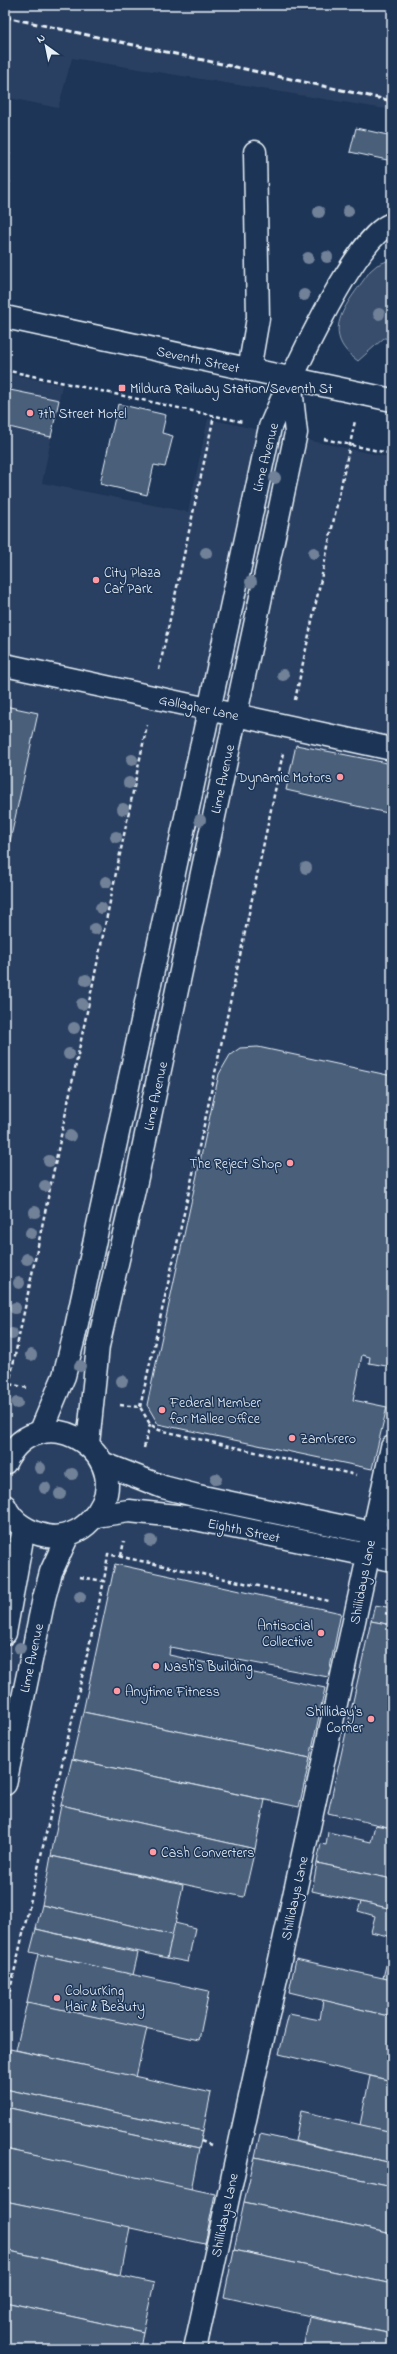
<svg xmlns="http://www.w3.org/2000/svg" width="397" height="2354" viewBox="0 0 397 2354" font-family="'Indie Flower',sans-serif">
<rect width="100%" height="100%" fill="#1d3557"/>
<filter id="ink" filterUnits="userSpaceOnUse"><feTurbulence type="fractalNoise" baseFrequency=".025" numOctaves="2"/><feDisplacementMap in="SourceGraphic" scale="8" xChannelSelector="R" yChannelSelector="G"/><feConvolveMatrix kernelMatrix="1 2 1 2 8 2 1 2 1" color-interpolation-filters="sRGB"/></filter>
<g filter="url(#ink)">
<!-- built -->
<g fill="#2a4162">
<polygon points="5,5 392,5 392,110 72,58 58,108 5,97"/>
<polygon points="5,373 62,385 42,483 188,512 208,419 392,458 392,2349 5,2349"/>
</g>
<!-- green -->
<path fill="#374d6c" stroke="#909fb2" d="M392 259V339L384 338 358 361C317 332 349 302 370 271L377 265Z"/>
<!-- building -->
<g fill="#495e7a" stroke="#e8f1f8">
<polygon points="356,128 392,136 392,161 350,152"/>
<polygon points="5,152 10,153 5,179"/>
<polygon points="5,180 10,181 5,206"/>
<polygon points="5,389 59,400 51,437 5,426"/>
<polygon points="118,404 166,415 162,433 173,436 165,467 154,465 147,495 100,484"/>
<polygon points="5,706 38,713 5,864"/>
<polygon points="296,745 392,764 392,814 286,790"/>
<polygon points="258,1047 392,1076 392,1367 369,1363 370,1357 362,1355 353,1400 387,1407 372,1469 158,1424 147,1405 219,1074 230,1055 240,1048"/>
<polygon points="115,1564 341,1613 328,1677 170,1647 169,1655 325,1688 310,1758 83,1712"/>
<polygon points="375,1605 392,1608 392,1625 371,1621"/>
<polygon points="371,1621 392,1625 392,1828 328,1813"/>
<polygon points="83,1712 310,1758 299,1807 72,1759"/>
<polygon points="72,1759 265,1800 255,1849 61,1805"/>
<polygon points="61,1805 255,1849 244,1897 51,1856"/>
<polygon points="375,1825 392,1828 392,1879 317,1863 321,1844 326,1845 328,1832 371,1842"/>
<polygon points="51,1856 183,1885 173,1935 42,1905"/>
<polygon points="317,1863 392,1879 392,1909 312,1891"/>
<polygon points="361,1902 392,1909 392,1937 371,1932 375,1916 358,1911"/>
<polygon points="42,1905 173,1935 167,1958 36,1929"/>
<polygon points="175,1923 195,1928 188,1962 167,1958"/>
<polygon points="36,1929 138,1953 133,1975 30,1952"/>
<polygon points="392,1940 392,1980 383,1978"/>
<polygon points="38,1954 209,1991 199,2040 27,2002"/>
<polygon points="296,1959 392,1980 392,2017 289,1992"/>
<polygon points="323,2000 392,2017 392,2081 279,2054 289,2014 320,2020"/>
<polygon points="27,2002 147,2028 136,2077 16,2050"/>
<polygon points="10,2049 211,2093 203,2131 5,2089 5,2074"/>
<polygon points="370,2076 392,2081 392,2132 360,2125"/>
<polygon points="5,2089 203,2131 199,2149 5,2107"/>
<polygon points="5,2107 199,2149 191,2190 5,2149"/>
<polygon points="301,2111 392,2132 392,2163 295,2141"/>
<polygon points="260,2134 392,2163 392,2186 255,2157"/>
<polygon points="5,2149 215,2194 205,2244 5,2201"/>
<polygon points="255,2157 392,2186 392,2234 244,2202"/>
<polygon points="5,2201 130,2227 121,2275 5,2250"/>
<polygon points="244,2202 392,2234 392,2284 234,2250"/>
<polygon points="5,2250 154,2283 143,2332 5,2302"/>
<polygon points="234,2250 392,2284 392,2334 224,2297"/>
<polygon points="5,2302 143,2332 140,2349 5,2349"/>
<polygon points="309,2317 392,2334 392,2349 303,2349"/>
</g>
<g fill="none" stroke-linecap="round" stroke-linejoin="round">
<defs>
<g id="minor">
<polyline points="5,317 392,400"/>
<polyline points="249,370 258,318 255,152"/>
<polyline points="5,665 392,749"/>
<path d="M40 1433 64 1376 74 1337 270 427C285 391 356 232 392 224"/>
<polyline points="88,1444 98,1346 137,1177 296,433 290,379"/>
<path d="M5 1463C40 1389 147 1460 91 1520 80 1532 63 1539 47 1536 30 1533 12 1523 5 1506"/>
<polyline points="102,1463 163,1487 198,1496 392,1537"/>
<polyline points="95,1516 129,1511 186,1517 392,1560"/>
<polyline points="5,1633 24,1528"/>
<polyline points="5,1784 44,1598 51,1572 68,1535"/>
<polyline points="195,2349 392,1447"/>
</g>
</defs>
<!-- minor casing -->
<use href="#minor" stroke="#e8f1f8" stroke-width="25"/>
<!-- path -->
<g stroke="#e8f1f8" stroke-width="2.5" stroke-dasharray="4 3" stroke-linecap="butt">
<polyline points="5,370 243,422"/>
<polyline points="324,439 392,454"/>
<polyline points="159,670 214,416"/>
<polyline points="295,700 355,421"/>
<polyline points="9,1384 147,725"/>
<polyline points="5,1397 9,1384 28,1388"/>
<polyline points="120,1405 140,1407 150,1424 159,1430 356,1475"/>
<polyline points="140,1407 204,1125 283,753"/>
<polyline points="144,1448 150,1424"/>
<polyline points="121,1556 124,1541"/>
<polyline points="80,1577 104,1581 108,1554 329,1601"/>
<polyline points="385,1613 392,1615"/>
<polyline points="5,2012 104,1581"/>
<polyline points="201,2141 211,2145"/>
</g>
<!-- minor -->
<use href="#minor" stroke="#1d3557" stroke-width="22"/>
<!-- rail -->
<polyline stroke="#e8f1f8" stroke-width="3" stroke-dasharray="6 3" stroke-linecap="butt" points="5,17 392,101"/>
</g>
<!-- trees -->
<g fill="#708198">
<circle cx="348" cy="211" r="6"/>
<circle cx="319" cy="212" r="6"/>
<circle cx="327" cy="257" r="6"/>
<circle cx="308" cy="258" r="6"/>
<circle cx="304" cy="295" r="6"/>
<circle cx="379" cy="314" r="6"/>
<circle cx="275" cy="478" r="6"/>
<circle cx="206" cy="553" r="6"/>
<circle cx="314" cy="553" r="6"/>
<circle cx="251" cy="582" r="6"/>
<circle cx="283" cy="675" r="6"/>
<circle cx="132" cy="760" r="6"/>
<circle cx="129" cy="783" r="6"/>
<circle cx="123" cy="809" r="6"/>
<circle cx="200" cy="820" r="6"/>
<circle cx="116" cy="837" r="6"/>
<circle cx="306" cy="868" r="6"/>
<circle cx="106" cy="882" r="6"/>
<circle cx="101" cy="908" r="6"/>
<circle cx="95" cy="929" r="6"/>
<circle cx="86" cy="980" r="6"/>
<circle cx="82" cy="1004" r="6"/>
<circle cx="74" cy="1028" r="6"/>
<circle cx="69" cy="1054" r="6"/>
<circle cx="70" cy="1136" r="6"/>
<circle cx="49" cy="1161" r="6"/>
<circle cx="45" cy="1186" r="6"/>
<circle cx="35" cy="1212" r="6"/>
<circle cx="31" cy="1233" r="6"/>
<circle cx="27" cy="1259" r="6"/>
<circle cx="19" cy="1283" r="6"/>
<circle cx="15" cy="1308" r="6"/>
<circle cx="12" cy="1334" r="6"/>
<circle cx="31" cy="1355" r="6"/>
<circle cx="80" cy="1366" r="6"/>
<circle cx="122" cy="1381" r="6"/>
<circle cx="17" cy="1403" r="6"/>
<circle cx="40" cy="1468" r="6"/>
<circle cx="72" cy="1474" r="6"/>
<circle cx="216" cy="1479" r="6"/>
<circle cx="45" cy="1488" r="6"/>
<circle cx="60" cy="1494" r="6"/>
<circle cx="151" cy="1541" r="6"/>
<circle cx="80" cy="1597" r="6"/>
<circle cx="20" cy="1648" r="6"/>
</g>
</g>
<!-- markers -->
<g fill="#ff9aa2" stroke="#1d3557" stroke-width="1.5">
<rect x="118" y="384" width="8" height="8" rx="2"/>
<circle cx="30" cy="413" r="4"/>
<circle cx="96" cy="580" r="4"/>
<circle cx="340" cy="777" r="4"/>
<circle cx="290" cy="1163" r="4"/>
<circle cx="162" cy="1410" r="4"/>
<circle cx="292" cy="1438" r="4"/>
<circle cx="321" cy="1633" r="4"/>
<circle cx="156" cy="1666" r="4"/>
<circle cx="117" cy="1691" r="4"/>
<circle cx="371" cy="1719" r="4"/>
<circle cx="153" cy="1852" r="4"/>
<circle cx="57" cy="1998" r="4"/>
</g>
<g text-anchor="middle" stroke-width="3" stroke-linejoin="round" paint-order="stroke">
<!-- street labels -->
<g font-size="14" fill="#e8f1f8" stroke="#1d3557">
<text transform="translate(198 359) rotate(12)" y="5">Seventh Street</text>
<text transform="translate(265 457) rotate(-76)" y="5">Lime Avenue</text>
<text transform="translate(199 707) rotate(12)" y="5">Gallagher Lane</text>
<text transform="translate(222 779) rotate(-78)" y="5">Lime Avenue</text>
<text transform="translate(155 1096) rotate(-78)" y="5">Lime Avenue</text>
<text transform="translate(244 1530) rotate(12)" y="5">Eighth Street</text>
<text transform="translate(362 1582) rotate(-79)" y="5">Shillidays Lane</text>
<text transform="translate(31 1658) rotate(-78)" y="5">Lime Avenue</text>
<text transform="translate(294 1898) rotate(-78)" y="5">Shillidays Lane</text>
<text transform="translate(224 2215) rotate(-78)" y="5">Shillidays Lane</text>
</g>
<!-- poi labels -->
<g font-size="14" fill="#e8f1f8" stroke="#1d3557" text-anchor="start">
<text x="130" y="393">Mildura Railway Station/Seventh St</text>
<text x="38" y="418">7th Street Motel</text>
<text x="104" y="577">City Plaza<tspan x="104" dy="16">Car Park</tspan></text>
<text x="332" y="782" text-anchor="end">Dynamic Motors</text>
<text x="282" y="1168" text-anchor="end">The Reject Shop</text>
<text x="170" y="1407">Federal Member<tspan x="170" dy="16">for Mallee Office</tspan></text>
<text x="300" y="1443">Zambrero</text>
<text x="313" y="1630" text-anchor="end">Antisocial<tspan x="313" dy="16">Collective</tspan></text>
<text x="164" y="1671">Nash's Building</text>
<text x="125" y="1696">Anytime Fitness</text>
<text x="363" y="1716" text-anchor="end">Shilliday's<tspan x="363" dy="16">Corner</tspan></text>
<text x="161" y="1857">Cash Converters</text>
<text x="65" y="1995">ColourKing<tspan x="65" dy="16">Hair &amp; Beauty</tspan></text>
</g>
</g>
<!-- margin -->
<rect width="397" height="2354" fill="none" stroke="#1d3557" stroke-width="20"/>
<rect x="10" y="10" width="377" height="2334" fill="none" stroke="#e8f1f8" stroke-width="1.5" filter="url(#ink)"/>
<!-- north arrow -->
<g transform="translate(46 46) rotate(327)" stroke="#1d3557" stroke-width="3" paint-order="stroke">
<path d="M0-3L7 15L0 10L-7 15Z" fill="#e8f1f8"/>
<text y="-6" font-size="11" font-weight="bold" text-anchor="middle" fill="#e8f1f8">N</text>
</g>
</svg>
